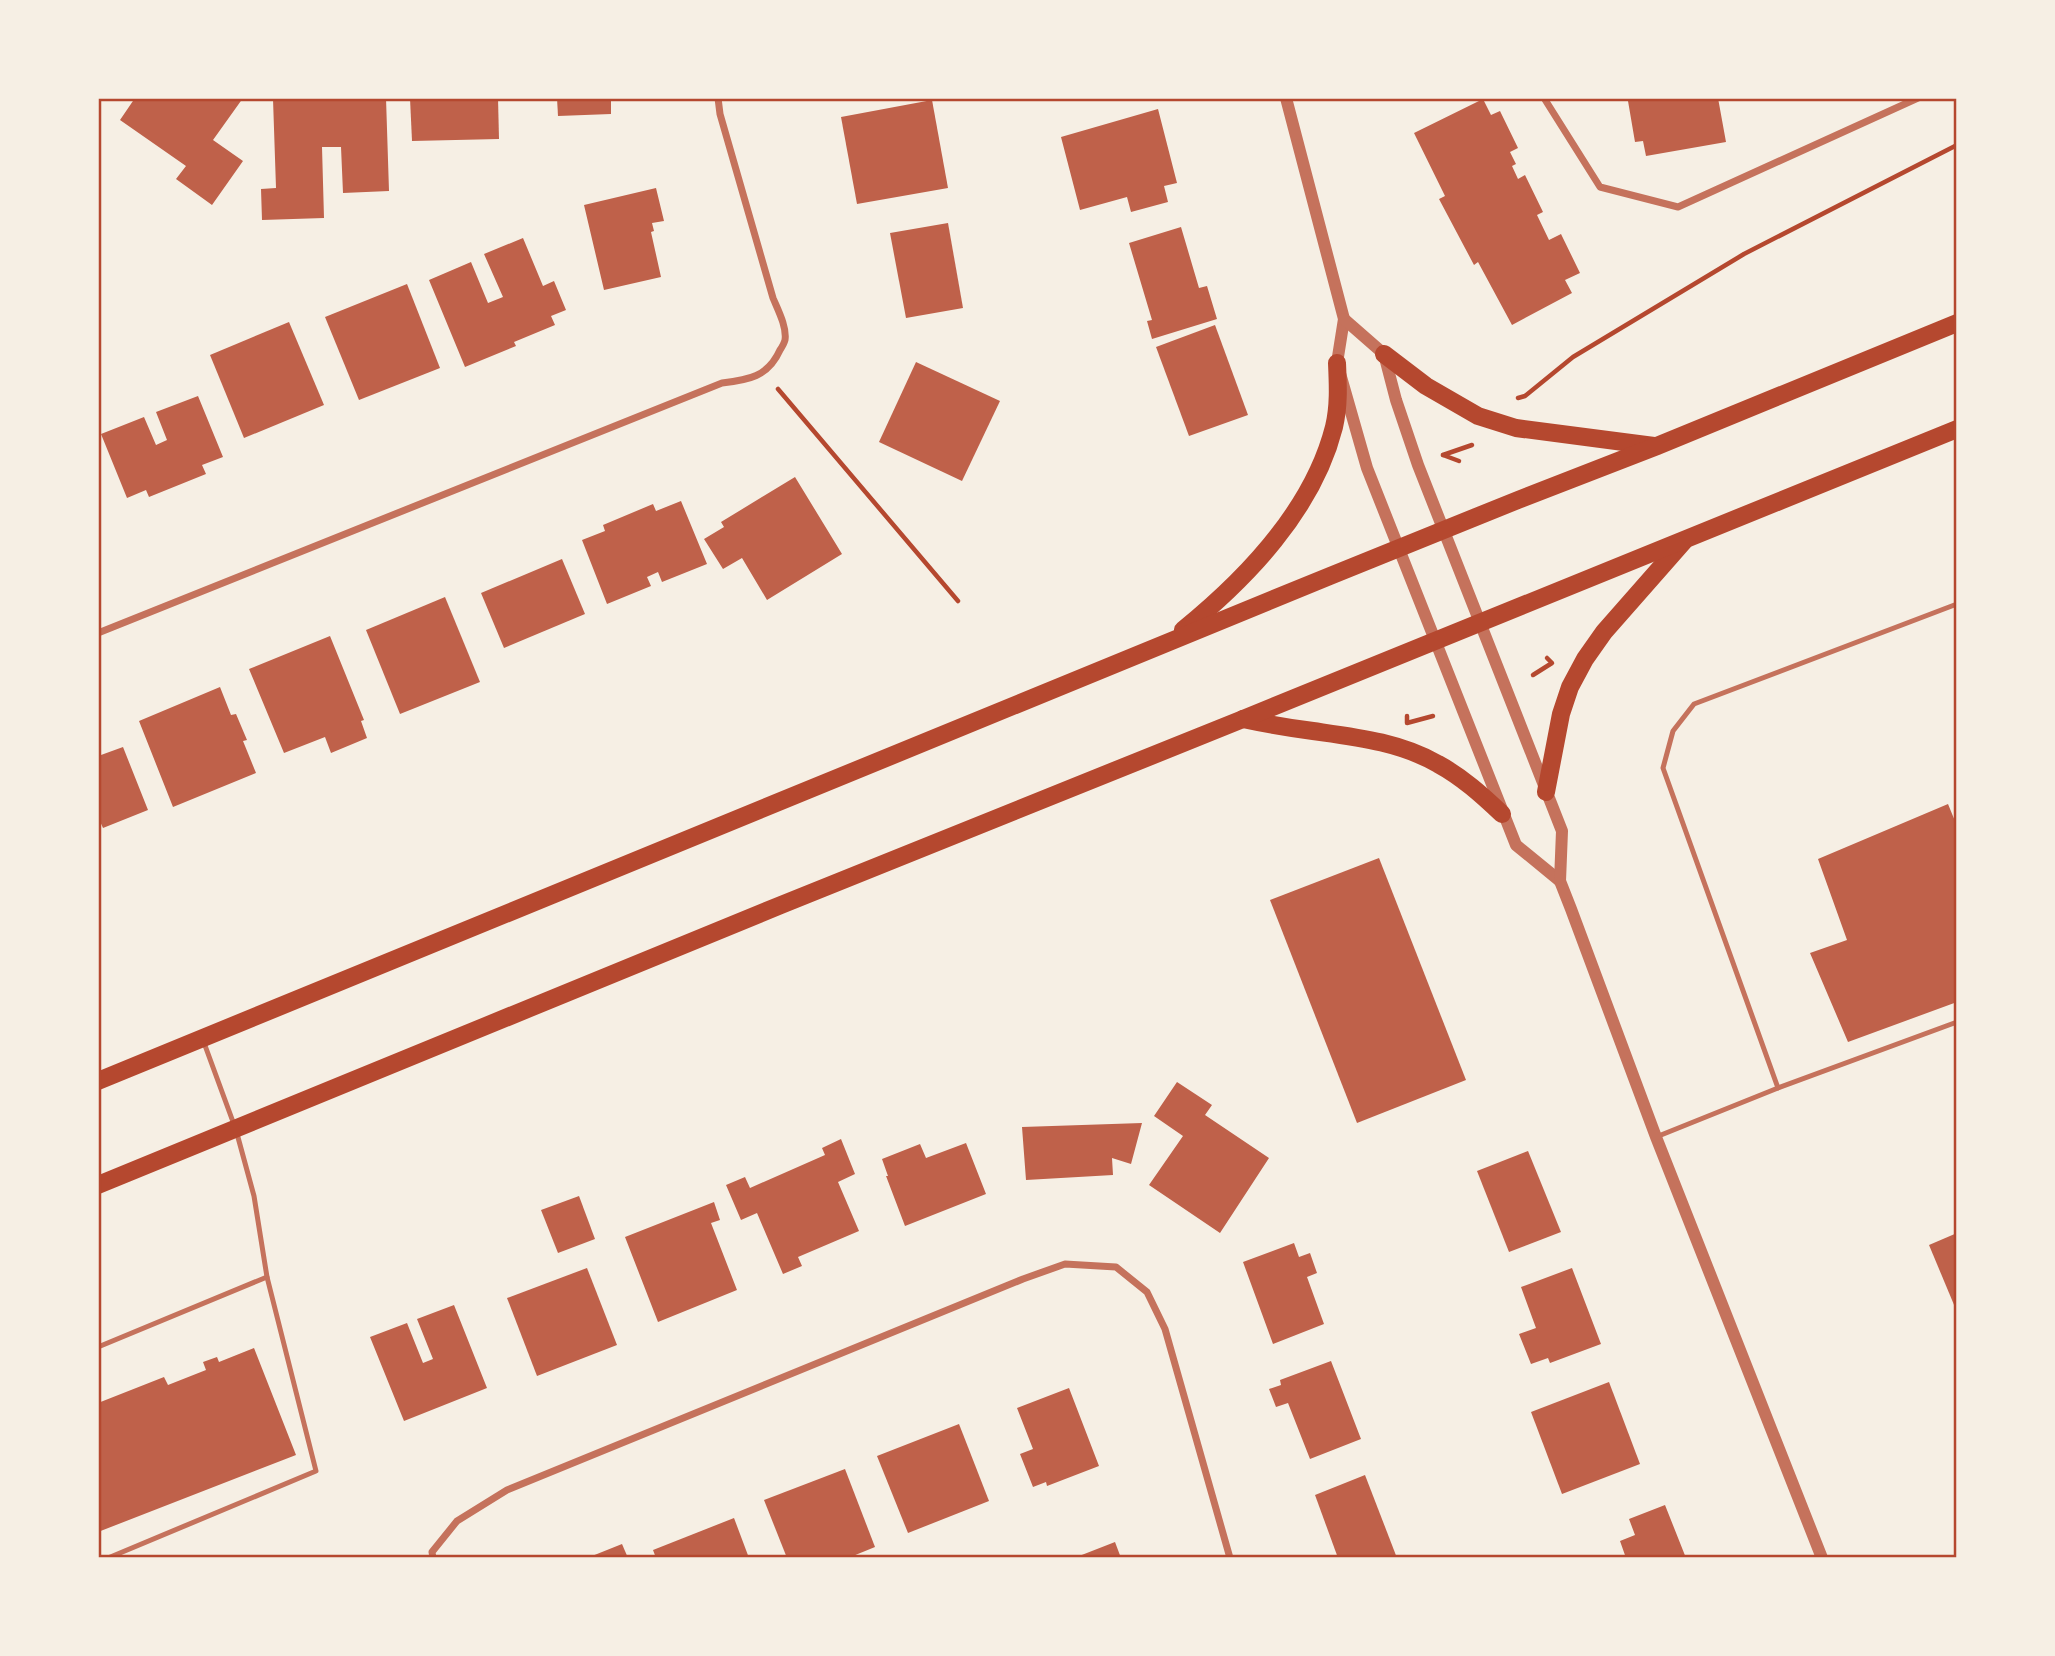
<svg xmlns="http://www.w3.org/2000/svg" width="2055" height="1656" viewBox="0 0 2055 1656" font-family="'Playfair Display',serif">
<rect width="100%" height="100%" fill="#f6efe4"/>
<!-- building -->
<g fill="#bf614a">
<polygon points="135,98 243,98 213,140 243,161 212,205 176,179 186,166 120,120"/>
<polygon points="317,98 386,98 389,191 343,193 341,147 322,147 324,218 262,220 261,189 276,188 273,99"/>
<polygon points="410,98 498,98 499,139 412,141"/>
<polygon points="557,98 611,98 611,114 558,116"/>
<polygon points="1638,98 1718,98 1726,142 1646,156 1643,141 1635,142 1628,101 1638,100"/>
<polygon points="1483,99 1491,115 1500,111 1518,148 1510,152 1516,164 1512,166 1518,179 1525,175 1543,212 1537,215 1549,240 1561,234 1580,273 1565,280 1572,293 1512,325 1478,262 1474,265 1439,199 1445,196 1414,133"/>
<polygon points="932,100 948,188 857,204 841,117"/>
<polygon points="1158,109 1177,183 1164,186 1168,202 1131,212 1127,197 1080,210 1061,137"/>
<polygon points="656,188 664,221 652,223 654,231 651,232 661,277 604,290 584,205"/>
<polygon points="948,223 963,308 906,318 890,233"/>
<polygon points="1181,227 1199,288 1207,286 1217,319 1152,339 1147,321 1152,320 1129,243"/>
<polygon points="523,238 543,286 554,281 566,310 551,316 555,325 514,342 516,346 465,367 429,280 471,262 488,303 503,297 484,254"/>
<polygon points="407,284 440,368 359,400 325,317"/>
<polygon points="289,322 324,405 244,438 210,355"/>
<polygon points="1215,325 1248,415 1189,436 1156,347"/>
<polygon points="916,362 1000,401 962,481 879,442"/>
<polygon points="198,396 223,457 202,465 206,474 149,497 146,490 127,498 101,434 144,417 156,445 167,440 156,412"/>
<polygon points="795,477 842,554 767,600 742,558 723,569 704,539 724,527 721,522"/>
<polygon points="681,501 707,564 662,582 658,572 647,577 651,586 607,604 582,540 605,531 603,525 653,504 656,511"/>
<polygon points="562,559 585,614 504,648 481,593"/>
<polygon points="445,597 480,682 400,714 366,630"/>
<polygon points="330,636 364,720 361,721 367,738 331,753 325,737 284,753 249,669"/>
<polygon points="220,687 231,715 236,714 247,740 243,741 256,773 173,807 139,721"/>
<polygon points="123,747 148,810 103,828 98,817 98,748 101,755"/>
<polygon points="1948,804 1957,826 1957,1002 1848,1042 1810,953 1847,940 1818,859"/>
<polygon points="1379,858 1466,1080 1357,1123 1270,900"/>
<polygon points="1177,1082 1212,1105 1205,1115 1269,1158 1220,1233 1149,1185 1183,1136 1154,1116"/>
<polygon points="1142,1123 1131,1164 1112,1158 1113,1175 1026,1180 1022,1127"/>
<polygon points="841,1139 855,1174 838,1182 859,1231 798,1257 802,1266 783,1274 757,1213 741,1220 726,1185 745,1177 750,1188 825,1155 822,1148"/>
<polygon points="966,1143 986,1194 905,1226 886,1176 888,1176 882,1159 920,1144 926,1158"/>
<polygon points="1528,1151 1561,1232 1509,1252 1477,1171"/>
<polygon points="579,1196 595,1239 558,1253 541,1210"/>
<polygon points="714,1202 720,1220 711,1223 737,1290 658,1322 625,1237"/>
<polygon points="1957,1233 1957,1312 1929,1245"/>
<polygon points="1294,1243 1299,1257 1310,1253 1317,1273 1307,1277 1324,1324 1273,1344 1243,1262"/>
<polygon points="587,1268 617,1345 537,1376 507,1298"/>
<polygon points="1572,1268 1601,1344 1550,1363 1548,1358 1531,1364 1519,1334 1536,1328 1521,1287"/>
<polygon points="454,1305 487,1388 404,1421 370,1337 407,1323 423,1363 433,1359 417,1319"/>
<polygon points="254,1348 296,1455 98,1532 98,1403 164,1377 168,1385 206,1370 203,1362 217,1357 219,1362"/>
<polygon points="1331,1361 1361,1439 1310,1459 1288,1403 1276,1407 1269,1389 1281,1385 1280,1380"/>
<polygon points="1609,1382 1640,1464 1562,1494 1531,1412"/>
<polygon points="1069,1388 1099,1466 1047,1486 1046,1482 1033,1487 1020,1454 1033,1449 1017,1408"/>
<polygon points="959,1424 989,1501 908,1533 877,1456"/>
<polygon points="845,1469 875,1547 848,1558 787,1558 764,1500"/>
<polygon points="1365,1475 1397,1558 1338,1558 1315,1495"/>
<polygon points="1665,1505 1686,1558 1626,1558 1620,1541 1635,1535 1629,1519"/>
<polygon points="734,1518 749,1558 656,1558 653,1550"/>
<polygon points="1115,1542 1121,1558 1074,1558"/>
<polygon points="622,1544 628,1558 587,1558"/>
</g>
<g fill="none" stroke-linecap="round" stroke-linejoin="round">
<!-- path -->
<g stroke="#b5482f" stroke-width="4.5">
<polyline points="778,389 958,601"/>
<polyline points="1518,398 1525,396 1573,357 1744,254 1957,145"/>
<polyline points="1443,455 1472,445"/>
<polyline points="1443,455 1459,461"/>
<polyline points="1533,675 1552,663 1547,658"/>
<polyline points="1407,716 1407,723 1433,716"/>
</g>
<!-- service -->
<g stroke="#c5725c" stroke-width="5">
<polyline points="1778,1088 1957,1022"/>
<polyline points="1656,1137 1778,1088 1663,768 1673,731 1694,704 1957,604"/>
<polyline points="98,1347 267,1277"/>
<polyline points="108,1558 316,1471 267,1277 254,1196 236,1130 203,1040"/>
</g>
<!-- minor -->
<g stroke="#c5725c" stroke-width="7">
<polyline points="1544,98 1600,187 1678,207 1918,98"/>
<path d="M98 633 722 383C748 380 768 377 780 350 782 347 784 344 785 340 787 327 778 310 773 298L720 114 718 98"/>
<polyline points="433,1558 432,1552 457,1521 507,1490 1023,1279 1065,1264 1116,1267 1147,1292 1165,1329 1230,1558"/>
</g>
<!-- tertiary -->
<g stroke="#c5725c" stroke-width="12">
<polyline points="1286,98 1344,319 1337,363 1367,468 1516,845 1560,881"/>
<polyline points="1344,319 1384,354 1396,400 1418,465 1562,831 1560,881 1571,909 1656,1137 1822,1558"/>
</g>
<!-- primary -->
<g stroke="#b5482f" stroke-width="18">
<polyline points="1384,354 1426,386 1478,416 1516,428 1654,446"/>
<path d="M1183 630C1247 578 1313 510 1334 427 1339 406 1338 385 1337 363"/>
<path d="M1243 719C1266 724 1290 728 1313 731 1355 737 1400 742 1438 764 1462 777 1482 795 1502 814"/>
<polyline points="1546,792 1561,714 1570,687 1585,659 1604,632 1684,541"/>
<polyline points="98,1081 1330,576 1518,500 1657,446 1957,323"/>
<polyline points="98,1185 781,905 1243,719 1957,429"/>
</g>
</g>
<!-- border -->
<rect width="2055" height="1656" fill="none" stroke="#f6efe4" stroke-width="200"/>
<rect x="100" y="100" width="1855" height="1456" fill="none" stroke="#b5482f" stroke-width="2.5"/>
</svg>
